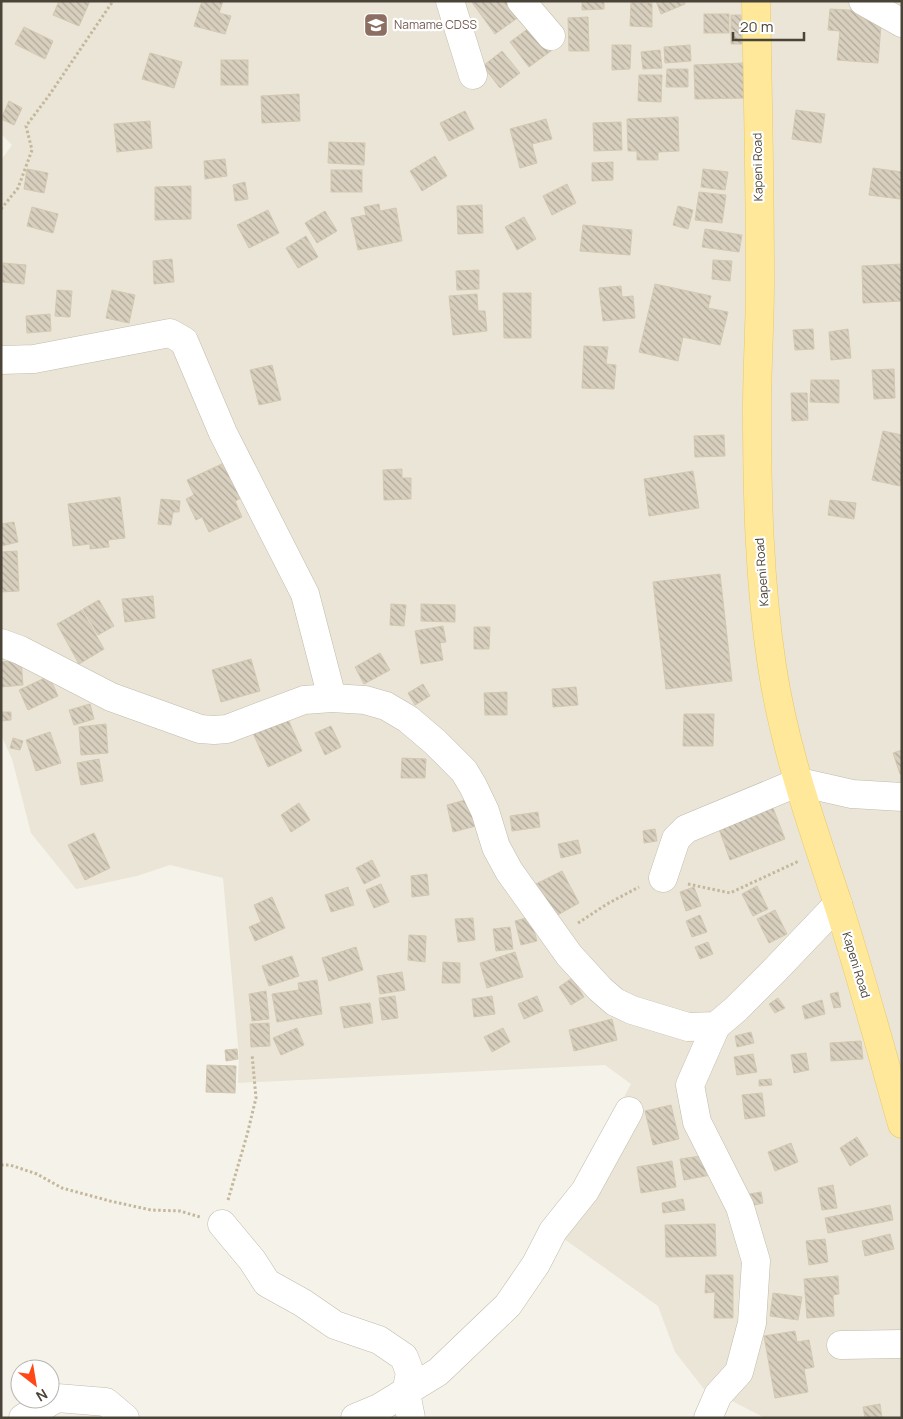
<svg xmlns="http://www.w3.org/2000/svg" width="903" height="1419" viewBox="0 0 903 1419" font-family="Manrope,sans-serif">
<defs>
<pattern id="building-back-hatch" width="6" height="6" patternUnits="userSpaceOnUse" patternTransform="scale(1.25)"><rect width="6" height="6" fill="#d8cfbe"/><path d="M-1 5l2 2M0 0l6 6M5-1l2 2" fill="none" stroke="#b1aa9b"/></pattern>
</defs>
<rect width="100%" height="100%" fill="#f5f2e9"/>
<!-- residential -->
<polygon fill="#eae5d7" points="1,1 902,1 902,1418 765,1418 732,1401 704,1389 675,1352 658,1306 553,1231 631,1084 605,1065 238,1083 239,1057 223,878 170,865 137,876 76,889 31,833 12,759 1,735 1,160 12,145 1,134"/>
<!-- building -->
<g fill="url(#building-back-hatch)" stroke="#d3c8b1">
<polygon points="59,1 90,1 79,26 53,15"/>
<polygon points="202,1 223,1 219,13 231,16 225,34 194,26"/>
<polygon points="471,1 514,1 523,14 495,34"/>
<polygon points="582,1 604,1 604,9 582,10"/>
<polygon points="656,1 684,1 685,4 661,14"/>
<polygon points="631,2 652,3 652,27 630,26"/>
<polygon points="830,9 882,12 878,63 837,60 840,31 828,30"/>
<rect x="704" y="14" width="25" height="19"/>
<polygon points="731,15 741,15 742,44 731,44"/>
<polygon points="588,17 589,51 569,51 568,18"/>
<polygon points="533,25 551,51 529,67 510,42"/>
<polygon points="24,27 53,41 45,59 15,44"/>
<polygon points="612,45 631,45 630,69 612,70"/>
<polygon points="690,45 691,61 665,63 664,47"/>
<polygon points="660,50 662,68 643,69 641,52"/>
<polygon points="502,51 520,73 500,88 483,66"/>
<polygon points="150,53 182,62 174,88 142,79"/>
<rect x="221" y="60" width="27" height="25"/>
<polygon points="744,63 745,98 695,99 694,65"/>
<polygon points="667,69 688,69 688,87 666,87"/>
<polygon points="639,75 662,75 661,102 638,101"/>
<polygon points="299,94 300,121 262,123 261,96"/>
<polygon points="9,101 22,108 14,125 1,119"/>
<polygon points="796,110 825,114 821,143 792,139"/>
<polygon points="465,111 474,129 449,141 440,123"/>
<polygon points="678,117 679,151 658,152 658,160 637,160 637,151 628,151 627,119"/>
<polygon points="546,119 552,139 532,144 537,163 520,168 510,129"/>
<polygon points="150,121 152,148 117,152 114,124"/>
<polygon points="621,122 622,150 594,151 593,123"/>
<polygon points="329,142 365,143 364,165 328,163"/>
<polygon points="435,156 447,176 422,191 410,171"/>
<polygon points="225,159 227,176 205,179 204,161"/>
<polygon points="613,162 613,180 592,181 592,163"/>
<polygon points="873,168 902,172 900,199 869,195"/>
<polygon points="27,169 48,173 44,193 24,189"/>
<polygon points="703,169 728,172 725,190 701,187"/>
<rect x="331" y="170" width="31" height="22"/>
<polygon points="245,182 248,199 235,201 233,185"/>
<polygon points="567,184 576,203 552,215 543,196"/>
<polygon points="191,186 191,219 155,220 155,187"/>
<polygon points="699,192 726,195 722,223 695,220"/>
<polygon points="379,204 380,211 396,208 402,241 358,250 351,218 366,215 364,207"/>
<polygon points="482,205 483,233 458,234 457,206"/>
<polygon points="678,206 693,210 688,229 673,225"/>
<polygon points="32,207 58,214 53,233 27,226"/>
<polygon points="268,210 279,233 249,248 237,225"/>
<polygon points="325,211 337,231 317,243 305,223"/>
<polygon points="524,217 536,239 517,250 505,227"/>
<polygon points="583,225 632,230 630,255 580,251"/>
<polygon points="705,229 742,235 739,252 702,247"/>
<polygon points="306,236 318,257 298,268 286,248"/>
<polygon points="172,259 174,282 154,284 153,261"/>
<polygon points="713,260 732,261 730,281 712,279"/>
<polygon points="3,263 26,265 24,284 2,282"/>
<polygon points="902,264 902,301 863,303 862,266"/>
<polygon points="479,270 479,289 457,290 456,271"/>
<polygon points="655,284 711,296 708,308 728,312 720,345 683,337 678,361 639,352"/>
<polygon points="621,286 622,297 633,296 635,318 603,321 599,288"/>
<polygon points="57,290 72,291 70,317 55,316"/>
<polygon points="112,290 135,295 129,323 106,318"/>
<polygon points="503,293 531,293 531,338 504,338"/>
<polygon points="477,294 478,311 485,311 487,331 453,335 449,296"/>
<polygon points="50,314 51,331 27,333 26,316"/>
<polygon points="813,329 814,349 795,350 793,330"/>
<polygon points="848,329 851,358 831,360 829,332"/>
<polygon points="584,346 608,347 606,364 616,365 614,389 582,388"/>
<polygon points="272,365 281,400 259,405 250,370"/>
<polygon points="894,369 895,398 874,399 872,370"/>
<polygon points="811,380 839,380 839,403 810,402"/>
<polygon points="791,393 807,393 808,420 792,421"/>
<polygon points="883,431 902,435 902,478 900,486 872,480"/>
<polygon points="724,435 725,456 695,457 694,436"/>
<polygon points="224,463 233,483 236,481 243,497 235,501 242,517 209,532 202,517 196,520 186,499 194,495 187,480"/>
<polygon points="402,469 402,478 411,478 411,499 384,500 383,470"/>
<polygon points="693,471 699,508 649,516 644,479"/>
<polygon points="120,497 125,538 108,540 109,547 90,549 90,544 73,546 68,504"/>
<polygon points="161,499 180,501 179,512 173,512 171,525 158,524"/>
<polygon points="830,500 856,503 854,519 828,515"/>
<polygon points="14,522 18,542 1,546 1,524"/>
<polygon points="17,551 19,591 1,592 1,552"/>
<polygon points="720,574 732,681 666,689 653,582"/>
<polygon points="153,596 155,618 125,622 122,599"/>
<polygon points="99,600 114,626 98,635 83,609"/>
<polygon points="391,604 406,605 404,626 390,625"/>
<polygon points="421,604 455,605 455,622 421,621"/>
<polygon points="82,610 104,649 79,664 57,624"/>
<polygon points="443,626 446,642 440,643 443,660 421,664 415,631"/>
<polygon points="474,627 490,627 489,649 474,649"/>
<polygon points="380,653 390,670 364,684 355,667"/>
<polygon points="251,659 260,691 221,702 212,670"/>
<polygon points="21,660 23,685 1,687 1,662"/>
<polygon points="49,676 58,696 28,710 19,690"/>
<polygon points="423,684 430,696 415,705 408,693"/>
<polygon points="576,687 578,705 553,707 552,689"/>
<polygon points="507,692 507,715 485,715 484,693"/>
<polygon points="90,704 94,719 74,725 69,710"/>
<polygon points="1,712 11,712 11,720 1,721"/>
<polygon points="684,714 714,714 713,746 683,746"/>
<polygon points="287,717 302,751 268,767 253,733"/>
<polygon points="106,724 108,753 81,755 79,727"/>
<polygon points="331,726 341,747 325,755 315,733"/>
<polygon points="50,732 61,763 36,771 26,740"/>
<polygon points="13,738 23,741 20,750 10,748"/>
<polygon points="902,750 902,773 900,774 893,753"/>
<polygon points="402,758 426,759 425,778 401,778"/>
<polygon points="99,759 103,781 81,785 77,763"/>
<polygon points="469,799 476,826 453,832 447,805"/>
<polygon points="299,803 310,820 291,832 281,815"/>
<polygon points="773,808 785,839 730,860 719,829"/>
<polygon points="538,812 540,827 512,831 510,816"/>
<polygon points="655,829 657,841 644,843 643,831"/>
<polygon points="94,833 110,868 85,880 68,845"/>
<polygon points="578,840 581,853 561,858 558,844"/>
<polygon points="372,860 380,876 364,884 356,868"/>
<polygon points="562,871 579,903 554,917 536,884"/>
<polygon points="427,874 429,895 412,897 411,876"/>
<polygon points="381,884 389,902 374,908 366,890"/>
<polygon points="757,886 768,909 753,916 742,894"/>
<polygon points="348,887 354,905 331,912 325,895"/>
<polygon points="694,887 701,906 686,911 680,892"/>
<polygon points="272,897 285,928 255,941 249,927 261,922 254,905"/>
<polygon points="775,910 787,934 769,943 757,919"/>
<polygon points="700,915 707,932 692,937 686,921"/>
<polygon points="530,917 537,941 521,945 515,921"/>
<polygon points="473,918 475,940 458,942 455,919"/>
<polygon points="510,927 513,949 496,951 493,929"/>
<polygon points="409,935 426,936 425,962 408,960"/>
<polygon points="708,942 713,954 700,959 695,947"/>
<polygon points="356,947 363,970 329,981 322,958"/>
<polygon points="515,952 523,977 487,988 480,963"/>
<polygon points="292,956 299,976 269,986 262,966"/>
<polygon points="443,962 460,963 460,983 442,983"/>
<polygon points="402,972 405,990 380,994 377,976"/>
<polygon points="572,978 584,997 571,1005 559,987"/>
<polygon points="317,980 322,1014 277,1022 272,994 299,990 298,983"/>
<polygon points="266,991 269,1019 252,1021 249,994"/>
<polygon points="838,992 841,1007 834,1008 830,994"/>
<polygon points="395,996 398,1018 382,1020 379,998"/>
<polygon points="492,996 495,1014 474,1017 472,999"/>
<polygon points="537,996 543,1011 524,1019 518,1004"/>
<polygon points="778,998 785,1008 775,1013 769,1004"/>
<polygon points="822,1000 825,1014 805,1019 802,1006"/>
<polygon points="370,1003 373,1023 344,1028 340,1007"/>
<polygon points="612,1019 617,1040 574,1051 569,1030"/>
<polygon points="269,1023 270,1046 251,1047 250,1024"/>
<polygon points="297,1028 304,1045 281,1055 273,1038"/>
<polygon points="503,1028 510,1042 492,1052 484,1037"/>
<polygon points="751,1032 754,1043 737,1047 735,1036"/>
<polygon points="861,1041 863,1059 831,1061 830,1043"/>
<polygon points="237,1049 238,1059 226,1061 225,1050"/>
<polygon points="806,1053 809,1070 794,1073 791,1055"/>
<polygon points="753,1054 757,1072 737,1075 734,1057"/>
<polygon points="207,1065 236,1066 235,1093 206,1092"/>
<polygon points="771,1079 772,1085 759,1086 759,1080"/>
<polygon points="762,1093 765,1116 745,1119 742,1095"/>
<polygon points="671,1105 679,1139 653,1145 645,1111"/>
<polygon points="857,1137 868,1155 850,1166 840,1148"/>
<polygon points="791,1143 798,1162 775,1171 768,1152"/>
<polygon points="708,1155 711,1175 684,1180 680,1159"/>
<polygon points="672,1161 676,1187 641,1193 637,1167"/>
<polygon points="833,1185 837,1208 822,1210 818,1188"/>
<polygon points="761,1192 763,1203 746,1207 744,1195"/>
<polygon points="683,1199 685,1210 663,1213 662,1203"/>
<polygon points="890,1205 893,1220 828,1233 825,1218"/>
<polygon points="715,1224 716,1256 666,1257 665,1225"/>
<polygon points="890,1234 894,1249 865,1256 862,1241"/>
<polygon points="825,1239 828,1262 809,1265 806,1241"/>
<polygon points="706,1275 733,1275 733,1318 714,1318 715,1292 705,1293"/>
<polygon points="838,1276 839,1294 833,1295 834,1316 807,1318 804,1279"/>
<polygon points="773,1293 802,1297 798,1320 770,1316"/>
<polygon points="795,1331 797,1342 809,1340 814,1367 804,1369 808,1392 775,1398 764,1336"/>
<polygon points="880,1404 882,1418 865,1418 863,1407"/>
</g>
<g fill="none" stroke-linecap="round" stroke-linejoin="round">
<defs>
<g id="minor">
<polyline points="450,1 473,75"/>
<polyline points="521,1 551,36"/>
<polyline points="863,1 902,23"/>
<polyline points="1,360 34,359 170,333 184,341 223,433 305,594 332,698"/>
<polyline points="1,643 20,650 111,697 200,729 214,730 227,729 304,700 332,698 365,700 386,706 408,719 435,742 464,771 473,786 485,811 496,847 509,871 569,955 600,989 615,1002 632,1010 688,1027 716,1026 736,1009 775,970 838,904"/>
<polyline points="663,878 676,839 686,829 799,782 852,794 902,797"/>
<polyline points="222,1224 252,1260 267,1283 303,1303 335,1325 379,1340 404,1357 410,1373 406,1393 411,1418"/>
<polyline points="841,1345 902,1344"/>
<polyline points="23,1418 57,1398 106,1402 125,1418"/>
<polyline points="355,1418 379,1408 438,1372 508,1305 536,1264 553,1231 585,1191 629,1111"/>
<polyline points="708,1418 718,1395 739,1372 752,1323 756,1261 740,1207 697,1122 690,1085 716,1026"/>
</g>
<path id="major" d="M756 1C758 95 760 189 760 282 760 324 757 367 757 409 757 494 759 581 772 666 784 747 812 826 838 904 861 976 881 1050 902 1124"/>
</defs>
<!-- minor casing -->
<use href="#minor" stroke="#c2bbab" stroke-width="29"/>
<!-- major casing -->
<use href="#major" stroke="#eac963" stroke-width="29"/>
<!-- path -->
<g stroke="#c4b89c" stroke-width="3" stroke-dasharray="2.5 2.5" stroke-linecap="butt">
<polyline points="1,209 18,188 32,150 26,126 50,94 113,1"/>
<polyline points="688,884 730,893 799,861"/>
<polyline points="578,923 607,904 639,887"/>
<polyline points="1,1165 10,1165 37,1174 62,1188 110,1201 151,1210 180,1211 200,1217"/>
<polyline points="228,1200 247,1135 256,1098 252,1054"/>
</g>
<!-- minor -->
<use href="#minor" stroke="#fff" stroke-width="28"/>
<!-- major -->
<use href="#major" stroke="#ffe899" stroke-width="28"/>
</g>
<!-- icons -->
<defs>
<symbol id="school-square" viewBox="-11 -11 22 22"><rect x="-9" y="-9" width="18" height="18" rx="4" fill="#8d6e63" stroke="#fff"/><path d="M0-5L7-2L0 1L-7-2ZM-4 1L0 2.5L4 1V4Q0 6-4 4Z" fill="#fff"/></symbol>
</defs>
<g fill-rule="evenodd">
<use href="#school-square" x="362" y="11" width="28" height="28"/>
</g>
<g text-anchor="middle" stroke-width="4.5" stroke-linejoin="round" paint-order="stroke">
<!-- education labels -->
<g font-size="12" fill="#785e54" stroke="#fff" text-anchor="start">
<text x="394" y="29">Namame CDSS</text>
</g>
<!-- street labels -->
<g font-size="12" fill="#4a4337" stroke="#fff">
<text transform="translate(758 167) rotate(-91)" y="4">Kapeni Road</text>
<text transform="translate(762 572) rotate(-94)" y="4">Kapeni Road</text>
<text transform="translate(856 965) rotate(73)" y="4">Kapeni Road</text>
</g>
</g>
<!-- border -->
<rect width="903" height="1419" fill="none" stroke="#4a4337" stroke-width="5"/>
<!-- north arrow -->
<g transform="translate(35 1384) rotate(149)"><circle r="24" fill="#ffffff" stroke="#b7b4af"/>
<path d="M0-4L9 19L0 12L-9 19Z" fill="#ff4717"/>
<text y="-8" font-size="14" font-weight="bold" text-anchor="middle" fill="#4a4337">N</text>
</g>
<!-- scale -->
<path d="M733 32v8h71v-8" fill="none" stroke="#4a4337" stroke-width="2.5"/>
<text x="740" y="32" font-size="15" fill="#4a4337" stroke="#ffffff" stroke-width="4" paint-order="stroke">20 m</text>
</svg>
